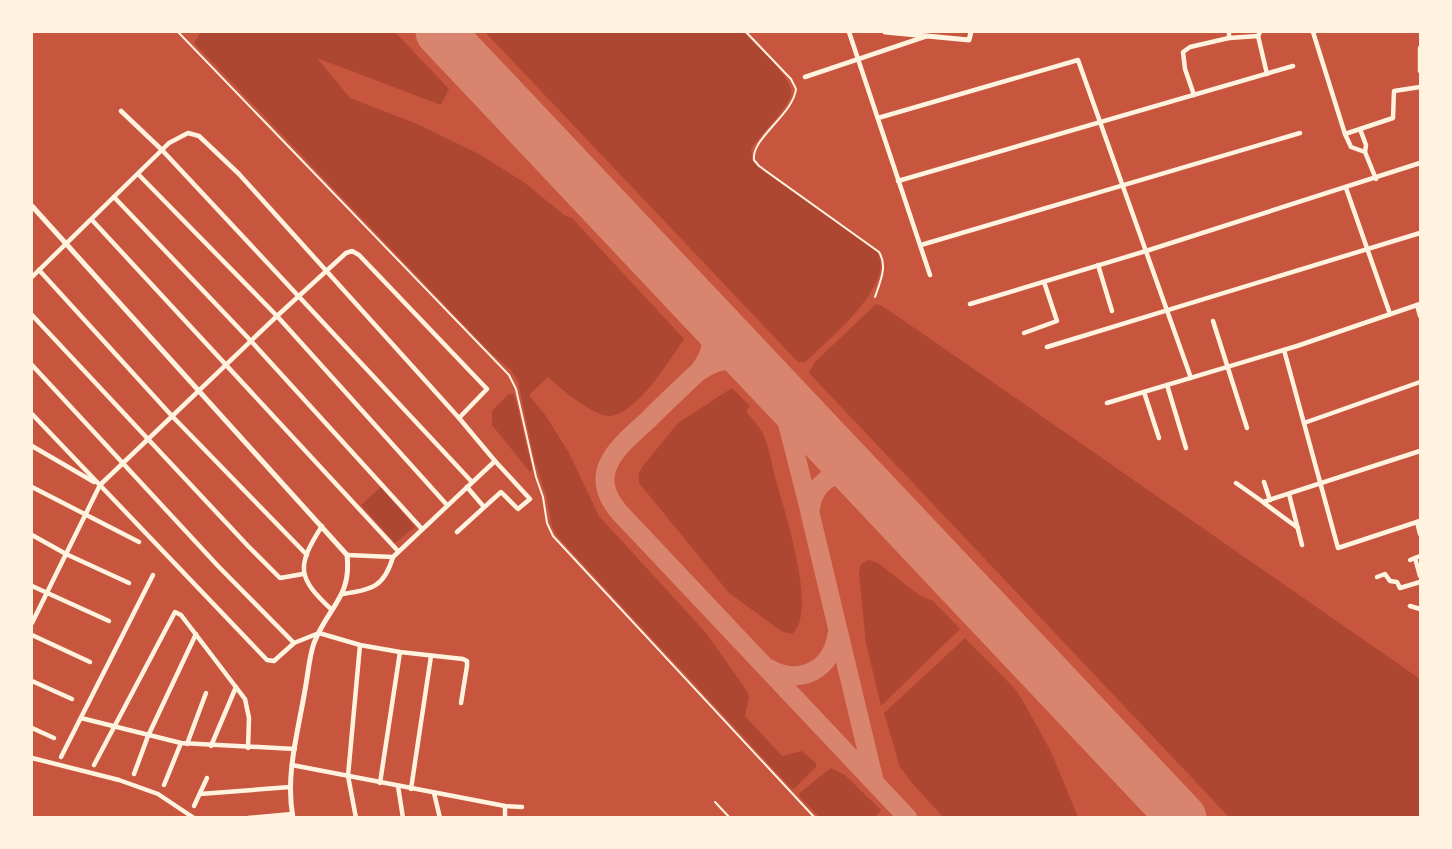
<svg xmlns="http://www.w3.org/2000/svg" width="1452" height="849" viewBox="0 0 1452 849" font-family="'Varela Round',sans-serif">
<rect width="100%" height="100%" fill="#c8553d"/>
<!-- green -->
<g fill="#ae4732">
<path d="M201 32H395L449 89 441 105 317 58 350 98 417 124 479 154 525 183 564 215 572 218 684 339C669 361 639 411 611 416 596 418 559 388 548 377L529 395 546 416 569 453 599 516 706 633 747 691 749 697 745 716 782 756 802 751 816 763V767L794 789 791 788 557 536 552 526 546 495 534 459 518 381 511 370 492 354 194 43Z"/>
<path d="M485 32H743C754 43 795 79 791 95 788 107 760 137 751 148L753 162 877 252C897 285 827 340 806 362H798Z"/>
<polygon points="876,304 882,306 932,340 1420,679 1420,817 1229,817 809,373 815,362"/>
<path d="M732 388 750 406 746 411C751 418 758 425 762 432 770 448 772 468 777 484 785 513 818 613 792 634L781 631 729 593 639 483V473L642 467 678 423Z"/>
<polygon points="509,394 513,394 516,401 532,469 530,472 492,425 492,411"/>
<polygon points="381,487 415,527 395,543 361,505"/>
<polygon points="869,560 878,563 919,595 933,601 960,629 881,706 866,643 859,573 861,564"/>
<polygon points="965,638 1016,690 1023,701 1051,752 1078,817 943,817 912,783 900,767 884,713"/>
<polygon points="831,768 845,775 881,810 876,816 877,817 819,817 800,797 799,793 803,790"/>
</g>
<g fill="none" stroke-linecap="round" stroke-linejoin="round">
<!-- taxiway -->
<g stroke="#d8846e" stroke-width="19">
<path d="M689 295C709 322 723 341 699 371 682 387 665 403 648 420 618 447 585 473 620 513L908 818"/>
<path d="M700 371C727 352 743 361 768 379"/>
<polyline points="779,390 809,508"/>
<path d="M869 485C863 482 856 477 849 476 825 471 811 492 810 513L874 780"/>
<path d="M770 669C801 686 832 669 837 634"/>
</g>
<!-- runway -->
<polyline stroke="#d8846e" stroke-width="49" points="440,32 1182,818"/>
<!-- service -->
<g stroke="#fff3e0" stroke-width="2">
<polyline points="178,32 509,375 516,389 536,477 543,497 547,523 553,536 815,818"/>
<path d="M746 32 791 79 796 89C793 115 751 138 754 160L759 166 879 252C888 266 880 282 875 297"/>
<polyline points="715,802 730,818"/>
</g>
<!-- minor -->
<g stroke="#fff3e0" stroke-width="4.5">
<polyline points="849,32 930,275"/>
<polyline points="1313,32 1345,134 1393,118 1394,91 1420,87"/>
<polyline points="1258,36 1267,74"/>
<polyline points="1229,38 1258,36 1260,32"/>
<polyline points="1420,48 1420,71"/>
<polyline points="805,77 927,36"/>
<polyline points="1194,95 1185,69 1183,52 1190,47 1229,38 1229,32"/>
<polyline points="121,111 162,150 472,482"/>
<polyline points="878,118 1078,60 1191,378"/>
<polyline points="1360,129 1366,145 1365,152 1376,179"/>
<polyline points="1345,134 1351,147 1365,152"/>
<polyline points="138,174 277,316 447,505"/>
<polyline points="898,181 1293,66"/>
<polyline points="1346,188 1390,314"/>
<polyline points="114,197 251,341 422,529"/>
<polyline points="92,220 398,551"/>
<polyline points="921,245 1300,133"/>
<polyline points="1098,265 1112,311"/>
<polyline points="39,270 172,416 307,555"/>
<polyline points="32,277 169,143 188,133 199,136 239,174 459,418 495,461 393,557 347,555"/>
<polyline points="970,304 1146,251 1420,163"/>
<polyline points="1417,305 1420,316"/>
<polyline points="32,315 248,546 280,578 303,574"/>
<polyline points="1213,321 1247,428"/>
<polyline points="1024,333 1057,321 1044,282"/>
<polyline points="1047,347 1420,233"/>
<polyline points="1284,350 1338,548 1420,521"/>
<polyline points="32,365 218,566 294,643"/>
<polyline points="1167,385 1186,448"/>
<polyline points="1144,392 1159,438"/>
<polyline points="1107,403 1297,346 1420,304"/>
<polyline points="32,414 267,660 274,661 294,643 319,633 360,645 400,652 463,659 467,661 467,666 461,703"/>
<polyline points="1304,423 1420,382"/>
<polyline points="32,446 94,482"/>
<polyline points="1264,482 1270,500"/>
<polyline points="1236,483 1263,502 1420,451"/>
<polyline points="32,487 139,542"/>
<polyline points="467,487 484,507"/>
<polyline points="1289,494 1302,545"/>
<polyline points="1264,503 1298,528"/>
<polyline points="1417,522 1420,534"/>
<path d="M322 526C295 568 298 578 332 610"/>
<polyline points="457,532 501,492 518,509 530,499 495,461"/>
<polyline points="32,535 66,554 129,583"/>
<polyline points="1415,558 1420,576"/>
<polyline points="1410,560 1420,556"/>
<polyline points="1377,577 1385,574 1390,581 1397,582 1400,588 1420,582"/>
<polyline points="32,586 109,621"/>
<path d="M343 594C373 589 384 587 393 557"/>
<polyline points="1410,606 1420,609"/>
<polyline points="32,623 100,485 277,316 346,253 352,251 359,255 487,389 459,418"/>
<polyline points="32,635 90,662"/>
<polyline points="32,681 72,699"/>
<polyline points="81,718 181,743 295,749"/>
<polyline points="32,728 54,738"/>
<polyline points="187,744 206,693"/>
<polyline points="211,746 236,687"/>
<polyline points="61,757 153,575"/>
<polyline points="32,758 119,780 158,794 194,818"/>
<polyline points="94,765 175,612 181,615 245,699 249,718 248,748"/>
<polyline points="292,765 505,806 522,807"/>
<polyline points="134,774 148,736 196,634"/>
<polyline points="380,783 400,652"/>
<polyline points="164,785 181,743"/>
<polyline points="398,786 403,818"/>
<polyline points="411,789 431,656"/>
<polyline points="434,793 440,818"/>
<polyline points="200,794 290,787"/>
<polyline points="194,806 207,778"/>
<polyline points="248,818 292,814"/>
<polyline points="356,818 348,776 360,645"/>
<polyline points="505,818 505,806"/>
</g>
<!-- tertiary -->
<g stroke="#fff3e0" stroke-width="5">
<polyline points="885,32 969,40 971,32"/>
<path d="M32 206 347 555C352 597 328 607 314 643 309 657 308 675 305 690 298 732 285 775 293 818"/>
</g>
</g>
<!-- border -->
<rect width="1452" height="849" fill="none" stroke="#fff3e0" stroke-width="66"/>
</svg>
